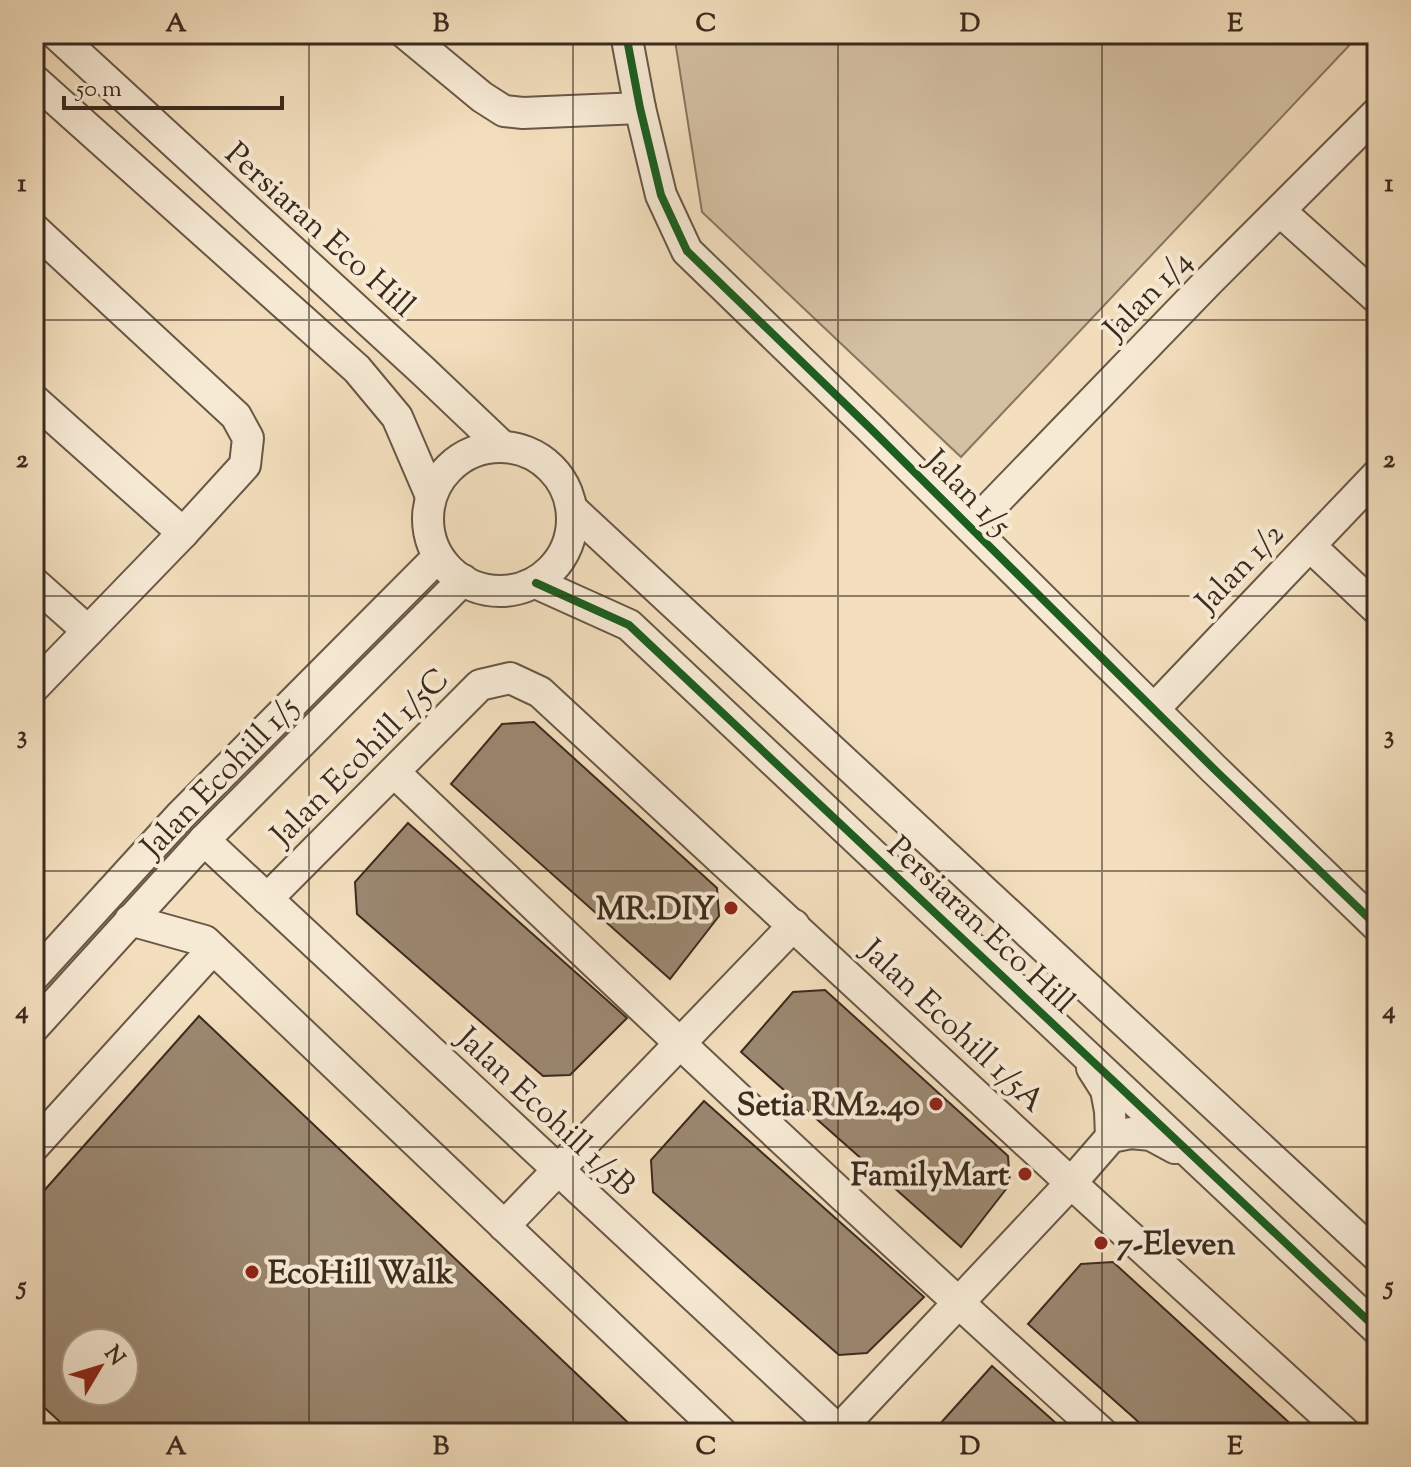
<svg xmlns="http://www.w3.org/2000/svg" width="1411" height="1467" viewBox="0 0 1411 1467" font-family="'Sorts Mill Goudy',serif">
<rect width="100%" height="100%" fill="#f3dfbe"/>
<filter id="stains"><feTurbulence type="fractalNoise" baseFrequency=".0025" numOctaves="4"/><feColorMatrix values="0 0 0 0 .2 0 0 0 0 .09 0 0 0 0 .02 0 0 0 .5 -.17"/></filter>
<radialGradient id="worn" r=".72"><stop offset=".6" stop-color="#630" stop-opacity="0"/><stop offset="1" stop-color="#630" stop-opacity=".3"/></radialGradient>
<!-- green -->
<polygon fill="#d4c0a3" stroke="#887560" stroke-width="2" points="674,34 1360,34 961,457 702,212"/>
<!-- building -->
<g fill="#9b8871" stroke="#3b2a1e" stroke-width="2" fill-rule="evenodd">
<polygon points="534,722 717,888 719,916 670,979 451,784 502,724"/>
<polygon points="408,823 627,1018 570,1075 543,1076 357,914 355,882"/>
<polygon points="825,990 1008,1156 1010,1184 961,1247 741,1052 793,992"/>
<path d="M199 1016 639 1433H72L34 1398V1202ZM76 1343H124V1391H76Z"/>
<polygon points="704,1101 924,1297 867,1353 839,1355 653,1192 651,1160"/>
<polygon points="1113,1262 1295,1428 1295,1433 1151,1433 1028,1324 1081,1264"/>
<polygon points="992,1366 1067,1433 939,1433 939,1425"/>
</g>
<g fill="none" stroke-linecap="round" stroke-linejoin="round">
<defs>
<g id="minor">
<polyline points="56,34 422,370 502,446"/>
<polyline points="406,34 482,97 504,111 523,113 640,108"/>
<polyline points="626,34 640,108 661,195 687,251 870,428 1214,769 1377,926"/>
<polyline points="34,80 357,369 397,417 431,496"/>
<polyline points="1280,211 1377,298"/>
<polyline points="34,229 236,416 248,438 245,465 183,533 34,687"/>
<polyline points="34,400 183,533"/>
<circle cx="500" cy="519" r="72"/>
<polyline points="573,510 1377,1256"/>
<polyline points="971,527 1208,282 1377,113"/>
<polyline points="1310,546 1377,609"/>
<polyline points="34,583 88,631"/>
<polyline points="536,583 629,625 1377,1329"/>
<polyline points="1154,709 1377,475"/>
<path d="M394 772C628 995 862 1217 1102 1433"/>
<polyline points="204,840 841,1433"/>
<polyline points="267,899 480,685 510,678 540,692 1071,1183 1345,1433"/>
<polyline points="130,920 205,941 722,1433"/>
<polyline points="34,976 180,816 438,557"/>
<polyline points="34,1027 204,840 463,580"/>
<polyline points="1092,1068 1106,1090 1110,1111 1111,1137"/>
<polyline points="34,1146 213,949"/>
<polyline points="504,1226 794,925"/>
<polyline points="836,1433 1071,1183 1111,1137 1131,1133 1151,1135 1175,1148"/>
</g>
</defs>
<!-- minor casing -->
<use href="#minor" stroke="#695746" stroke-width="34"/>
<!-- minor -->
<use href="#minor" stroke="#f7ead5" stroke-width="30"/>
<defs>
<g id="cycleway">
<polyline points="626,34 640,108 661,195 687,251 870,428 1214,769 1377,926"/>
<polyline points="536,583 629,625 1377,1329"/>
</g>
</defs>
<!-- cycleway casing -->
<use href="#cycleway" stroke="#f7ead5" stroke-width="13"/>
<!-- cycleway -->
<use href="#cycleway" stroke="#1b5e20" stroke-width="8"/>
</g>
<!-- grid -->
<path fill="none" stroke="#3b2a1e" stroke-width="2" stroke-opacity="0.55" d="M309 34V1433M573 34V1433M838 34V1433M1102 34V1433M34 320H1377M34 596H1377M34 871H1377M34 1147H1377"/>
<!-- markers -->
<g fill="#8f2418" stroke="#f7ead5" stroke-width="3">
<circle cx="731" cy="908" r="8"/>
<circle cx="936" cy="1104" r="8"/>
<circle cx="1025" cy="1174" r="8"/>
<circle cx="1101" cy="1243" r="8"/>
<circle cx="252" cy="1272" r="8"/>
</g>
<g text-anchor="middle" stroke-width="8" stroke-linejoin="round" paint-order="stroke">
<!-- street labels -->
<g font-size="32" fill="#3b2a1e" stroke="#f7ead5">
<text transform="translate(321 229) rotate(42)" y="11">Persiaran Eco Hill</text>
<text transform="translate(1147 294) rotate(-46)" y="11">Jalan 1/4</text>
<text transform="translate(969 492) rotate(45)" y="11">Jalan 1/5</text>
<text transform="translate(1239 567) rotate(-46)" y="11">Jalan 1/2</text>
<text transform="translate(359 756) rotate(-45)" y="11">Jalan Ecohill 1/5C</text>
<text transform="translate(219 776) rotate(-46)" y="11">Jalan Ecohill 1/5</text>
<text transform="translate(982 924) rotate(43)" y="11">Persiaran Eco Hill</text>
<text transform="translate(954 1025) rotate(43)" y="11">Jalan Ecohill 1/5A</text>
<text transform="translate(547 1111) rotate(43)" y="11">Jalan Ecohill 1/5B</text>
</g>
<!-- poi labels -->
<g font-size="32" font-weight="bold" fill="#3b2a1e" stroke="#f7ead5" text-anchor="end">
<text x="715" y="919">MR.DIY</text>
<text x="920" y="1115">Setia RM2.40</text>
<text x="1009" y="1185">FamilyMart</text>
<text x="1117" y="1254" text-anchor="start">7-Eleven</text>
<text x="268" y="1283" text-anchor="start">EcoHill Walk</text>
</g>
</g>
<!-- margin -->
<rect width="1411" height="1467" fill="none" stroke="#f3dfbe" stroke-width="88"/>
<!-- north arrow -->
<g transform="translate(100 1367) rotate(52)"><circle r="38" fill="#f7ead5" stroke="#ac9d8c" stroke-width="2"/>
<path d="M0-6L14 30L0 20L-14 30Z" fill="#8f2418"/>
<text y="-12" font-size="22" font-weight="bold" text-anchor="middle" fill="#3b2a1e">N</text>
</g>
<!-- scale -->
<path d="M64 96v12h218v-12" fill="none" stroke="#3b2a1e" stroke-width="4"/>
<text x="76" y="96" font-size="24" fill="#3b2a1e" stroke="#f7ead5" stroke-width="6" paint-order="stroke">50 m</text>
<rect x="44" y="44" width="1323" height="1379" fill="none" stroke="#3b2a1e" stroke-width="3"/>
<g font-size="26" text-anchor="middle" font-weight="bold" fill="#3b2a1e">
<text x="176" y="31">A</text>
<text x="441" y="31">B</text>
<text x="706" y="31">C</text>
<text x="970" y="31">D</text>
<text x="1235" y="31">E</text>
<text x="22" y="191">1</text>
<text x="1389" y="191">1</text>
<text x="22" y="467">2</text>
<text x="1389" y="467">2</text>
<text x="22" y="743">3</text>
<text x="1389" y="743">3</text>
<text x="22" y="1018">4</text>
<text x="1389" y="1018">4</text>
<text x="22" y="1294">5</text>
<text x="1389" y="1294">5</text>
<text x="176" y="1454">A</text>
<text x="441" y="1454">B</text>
<text x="706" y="1454">C</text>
<text x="970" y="1454">D</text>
<text x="1235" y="1454">E</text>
</g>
<rect width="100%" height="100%" filter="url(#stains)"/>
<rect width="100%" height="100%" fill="url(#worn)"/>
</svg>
